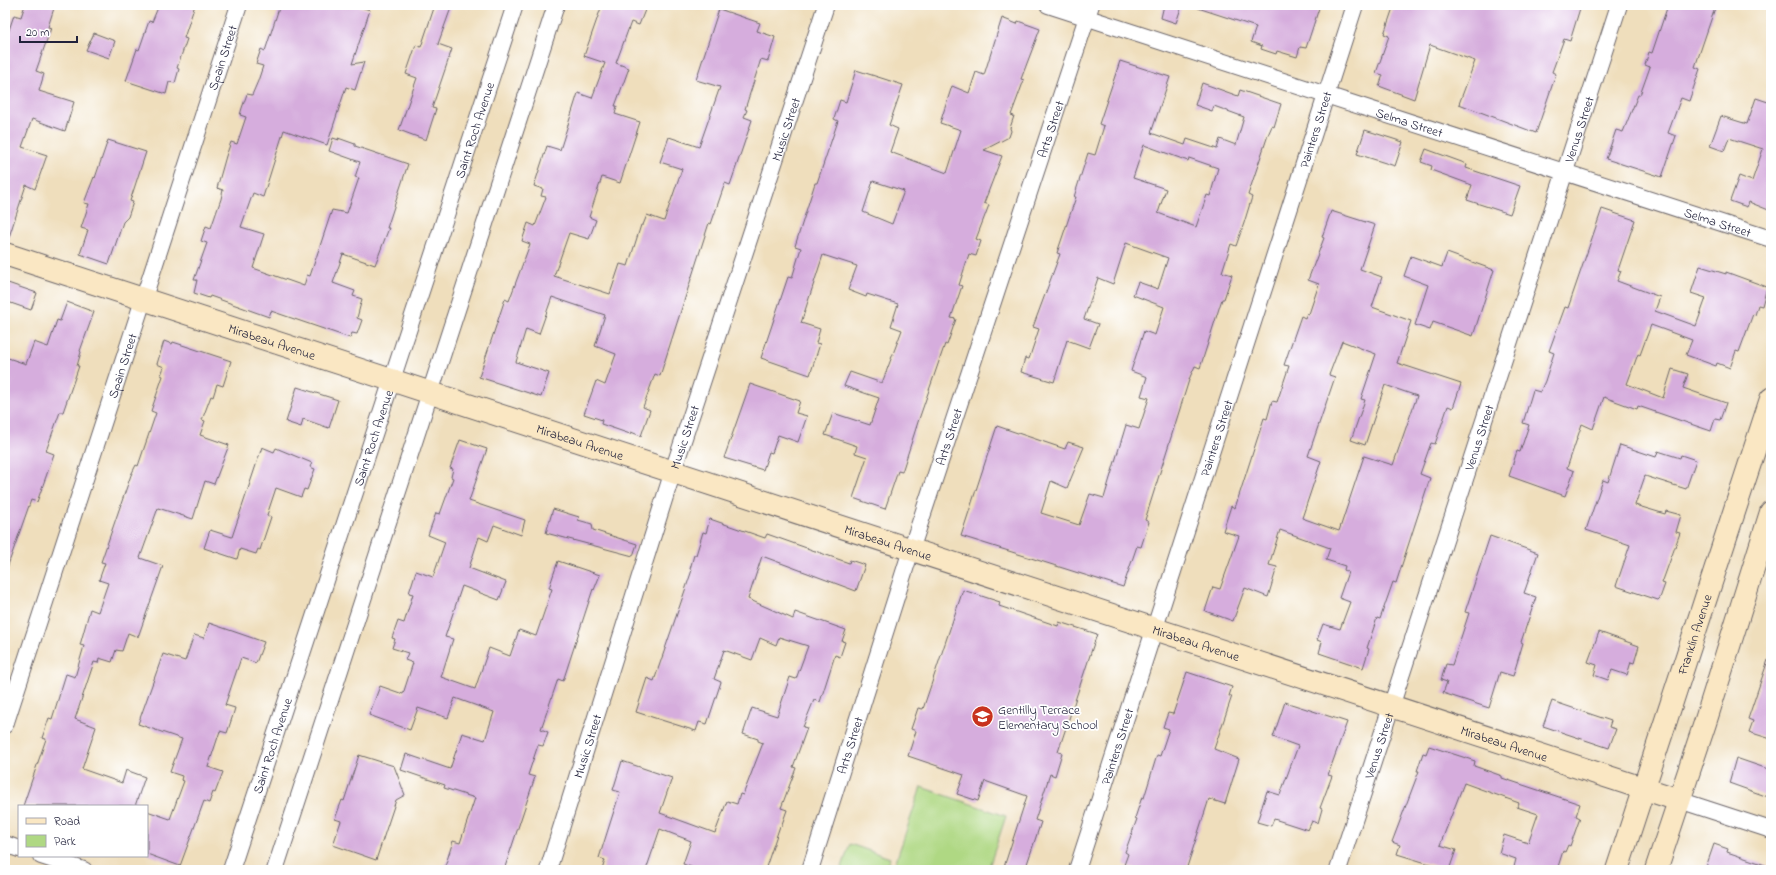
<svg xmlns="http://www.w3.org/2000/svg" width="1776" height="875" viewBox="0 0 1776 875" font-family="'Indie Flower',sans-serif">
<rect width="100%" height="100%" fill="#fff"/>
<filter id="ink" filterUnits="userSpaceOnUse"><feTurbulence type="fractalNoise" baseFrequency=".025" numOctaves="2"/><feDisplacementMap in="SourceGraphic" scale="8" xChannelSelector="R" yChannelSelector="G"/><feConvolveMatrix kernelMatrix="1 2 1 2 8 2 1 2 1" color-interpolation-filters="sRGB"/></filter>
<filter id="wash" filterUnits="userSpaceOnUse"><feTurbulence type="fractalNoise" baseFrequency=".012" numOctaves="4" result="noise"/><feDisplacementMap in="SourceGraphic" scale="16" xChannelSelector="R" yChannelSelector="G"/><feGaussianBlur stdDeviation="0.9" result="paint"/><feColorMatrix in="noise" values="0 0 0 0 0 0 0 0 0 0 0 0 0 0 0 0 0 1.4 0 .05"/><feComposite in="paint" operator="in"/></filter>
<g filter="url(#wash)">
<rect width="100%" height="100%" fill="#efdebc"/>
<!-- green -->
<g fill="#afd883" stroke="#687d5f">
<polygon points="921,787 1006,816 988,870 893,870"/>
<polygon points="850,844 890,858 885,870 841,870"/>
</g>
<g id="blocks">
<!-- building -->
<g fill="#d6addd" fill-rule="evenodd">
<polygon points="25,5 55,5 48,27 51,28 36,71 44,74 39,91 74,102 65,131 32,119 22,147 47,155 35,189 26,185 8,240 5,239 5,42 14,15 21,17"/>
<polygon points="159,5 195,5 184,38 187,39 177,68 179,69 175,83 169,82 166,94 126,81 137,49 139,50 149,21 152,22"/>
<polygon points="280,5 355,5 370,10 352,64 364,62 355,90 346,87 327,145 284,130 263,197 253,193 241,227 264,234 253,268 304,286 307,275 310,276 332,210 347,213 359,178 355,177 360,162 329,151 333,138 339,140 338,138 355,144 355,146 408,164 387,228 389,228 375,265 343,254 333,283 355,291 353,296 362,299 357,318 362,320 357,334 352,333 350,338 271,311 269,317 210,296 209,298 194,293 197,280 194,280 207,243 201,241 206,226 211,228 221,199 223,190 217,188 226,156 231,142 237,144 246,117 240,115 242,108 247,94 252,95 258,81 263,66 256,64 261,49 265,51"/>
<polygon points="435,5 452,5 438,44 452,49 432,108 436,109 426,140 399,130 417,78 406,74 416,45 421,47"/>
<polygon points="602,5 647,5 639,25 631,22 616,63 629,68 615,106 617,106 615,114 640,122 620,183 602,177 589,217 596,220 589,239 569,233 554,276 610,294 620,264 628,266 641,225 643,225 647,215 664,221 682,169 660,162 669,137 699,147 720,87 696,80 719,9 760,23 757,31 775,37 768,61 761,59 745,109 747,110 744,117 752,120 730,185 725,183 711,224 709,223 660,376 655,374 643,407 650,410 641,436 631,432 630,434 601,424 602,420 584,414 596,381 605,385 616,354 595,346 605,315 552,297 539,334 526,329 516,362 549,373 541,397 479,377 505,299 509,301 530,244 522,241 528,223 535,226 546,197 541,196 543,189 534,186 547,146 560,150 578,93 592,98 605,63 584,56"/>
<polygon points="1164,5 1182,5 1176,23 1161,18"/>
<polygon points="1198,5 1320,5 1306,48 1300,47 1297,57 1277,51 1276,54 1261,49 1262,46 1251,42 1256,27 1198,8"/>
<polygon points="1394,5 1581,5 1570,41 1564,39 1552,72 1556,74 1536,133 1459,104 1475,61 1430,45 1414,99 1379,86 1383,75 1376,73 1389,36 1384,34"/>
<polygon points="1668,5 1716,5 1695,67 1700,69 1689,101 1681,98 1668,133 1676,136 1662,177 1606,159 1616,130 1623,132 1638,95 1640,95 1650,67 1645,65 1649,52 1652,53"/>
<path d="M1002 18 1017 24 1018 21 1040 29 1021 79 1024 80 1011 115 1014 116 1010 128 1011 131 1009 137 984 150 1002 156 984 203 989 205 976 239 981 241 976 256 969 254 959 285 962 286 951 318 956 319 947 345 945 344 918 422 902 472 898 471 885 509 853 498 867 457 855 453 857 446 825 435 833 413 870 425 879 398 844 386 850 372 882 383 902 330 891 326 898 304 867 294 866 297 848 290 857 266 823 255 801 323 820 329 816 343 820 344 810 375 761 358 788 277 792 278 801 248 795 246 815 183H817L838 121 834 119 840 100 846 102 856 70 903 85 889 125 898 129 890 152 947 173 961 130 940 123 952 86 969 93 976 72 984 75ZM873 181 904 191 892 224 863 212Z"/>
<polygon points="94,33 115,41 109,58 86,50"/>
<path d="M1120 61 1170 77 1151 133 1185 145 1187 139 1217 149 1220 139 1236 145 1244 117 1214 106 1212 111 1195 105 1202 83 1238 96 1240 90 1281 104 1274 127 1272 126 1268 135 1248 195 1252 197 1244 223 1236 246 1231 244 1222 272 1232 275 1224 299H1222L1200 368 1195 366 1190 377 1145 520 1149 522 1141 547 1137 546 1123 587 961 536 997 426 1065 449 1068 442 1084 447 1067 488 1051 481 1041 513 1079 525 1090 494 1104 498 1126 425 1139 429 1149 398 1141 396 1147 377 1131 371 1144 331 1155 335 1164 307 1133 295 1138 282 1158 289 1168 258 1126 243 1113 284 1098 278 1084 319 1098 324 1089 348 1067 340 1054 382 1021 372 1025 358 1029 359 1039 329 1033 327 1060 254 1057 253 1076 197H1074L1088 153 1095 155 1104 126 1099 124ZM1144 145 1188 161 1189 158 1218 168 1210 196 1207 195 1196 227 1158 213 1166 189 1133 178Z"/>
<polygon points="1756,98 1771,103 1771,211 1749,202 1747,207 1730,201 1739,176 1752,181 1763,149 1729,138 1724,151 1710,146 1721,116 1747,124"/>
<polygon points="1365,130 1403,142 1395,166 1357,154"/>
<polygon points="108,140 146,152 130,201 133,202 128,217 123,222 109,264 80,254 88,230 81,228 89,204 84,203 94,177 95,178"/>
<polygon points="1426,149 1467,164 1466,168 1520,186 1510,214 1467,200 1472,185 1431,170 1432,166 1421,162"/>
<polygon points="1602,209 1635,220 1618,270 1621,271 1617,281 1660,297 1655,311 1696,326 1706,298 1691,293 1700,266 1726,274 1726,272 1767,287 1762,306 1758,305 1755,315 1753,314 1739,352 1736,351 1730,368 1717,363 1716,366 1686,355 1692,340 1651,325 1640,355 1638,354 1627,384 1663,398 1672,369 1688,374 1683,388 1726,403 1720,420 1715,419 1711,431 1638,406 1637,409 1604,397 1593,429 1582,424 1567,468 1574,471 1565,496 1509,476 1517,451 1520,452 1529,425 1523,423 1533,390 1540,392 1545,381 1554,353 1549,351 1565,307 1568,308"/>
<path d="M1331 211 1375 225 1360 269 1382 277 1372 307 1411 321 1397 363 1461 384 1453 408 1448 406 1435 444 1431 443 1420 474 1430 478 1396 583 1393 582 1380 619 1377 618 1367 648 1369 649 1363 668 1319 653 1322 642 1317 640 1323 624 1340 629 1350 602 1339 598 1348 572 1344 570 1345 566 1326 560 1330 548 1280 530 1269 565 1277 567 1268 597 1245 588 1233 621 1205 611 1213 587 1220 589 1239 536 1223 531 1231 506 1235 508 1264 418 1267 419 1272 401 1277 402 1289 366 1284 365 1301 316 1305 318 1307 313 1309 314 1319 284 1308 280 1324 238 1322 237ZM1342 341 1376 354 1361 399 1365 400 1351 440 1365 445 1385 385 1417 396 1393 465 1364 456 1339 531 1302 518 1321 461 1308 456 1335 377 1329 375Z"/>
<polygon points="1447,253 1494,270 1473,336 1433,322 1430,330 1415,325 1428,285 1404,276 1411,256 1442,267"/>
<polygon points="5,282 37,293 31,310 5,301"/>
<polygon points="67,302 94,312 80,351 81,352 77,366 79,366 63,412 60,412 46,451 54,454 37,502 31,500 7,568 5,568 5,357 26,364 34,342 48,347 57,320 60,321"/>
<polygon points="164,341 172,344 173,342 231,361 223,386 217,384 213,397 211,396 202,420 205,421 200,435 229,445 214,484 205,481 193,519 158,508 140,558 163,566 138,637 128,633 122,651 116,650 112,662 99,658 98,663 94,662 75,719 96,727 82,769 122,783 126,770 145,777 135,806 23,806 46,739 42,738 49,718 52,719 66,674 75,677 84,646 80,645 90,609 98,612 108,583 99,580 105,563 101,562 131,475 136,465 138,466 156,413 151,411 163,376 161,375 164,367 157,364"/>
<polygon points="750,384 800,401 796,413 807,416 798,442 778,435 772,453 769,452 763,470 724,458"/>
<polygon points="297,387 338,400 329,428 303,419 301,427 286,422"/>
<polygon points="460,440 487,449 469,501 525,520 521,535 494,525 488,541 479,537 469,568 506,582 499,600 462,586 445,637 453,639 441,677 475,689 489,648 510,656 519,630 536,636 552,589 549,588 558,561 600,575 594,590 593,589 563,681 558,679 541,729 548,732 543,746 538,745 528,775 535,777 504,870 444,870 453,841 460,843 475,798 444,788 445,785 401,770 406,754 450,769 462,733 485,740 494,712 455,698 448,718 418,708 410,730 369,715 380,686 403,694 413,663 405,660 408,653 392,648 395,639 392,638 398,621 404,623 413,594 409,593 416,571 433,577 445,542 428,535 436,513 440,514 453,478 451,477 453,469 450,468"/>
<polygon points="1620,445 1656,457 1658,451 1680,458 1681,455 1696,460 1686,489 1645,476 1635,505 1665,514 1666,511 1681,515 1676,532 1680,533 1662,583 1665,584 1660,598 1658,600 1616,586 1630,545 1586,530 1603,480 1608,482"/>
<polygon points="262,447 274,452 276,448 312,463 310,467 315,469 307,490 304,489 301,497 276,488 267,515 271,517 260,550 258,549 256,554 240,549 237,559 204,548 210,530 232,537"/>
<polygon points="553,509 579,517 578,520 592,524 593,530 637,544 633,556 546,533"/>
<polygon points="710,519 765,538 767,534 849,563 850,560 865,565 856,591 762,556 748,599 793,619 795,612 846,630 842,641 845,642 840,657 835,655 820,702 814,700 803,727 807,728 793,767 796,768 781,808 787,810 781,827 780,826 765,870 699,870 683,864 691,841 660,829 646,870 602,870 605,860 599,858 620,792 613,790 622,761 672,778 660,813 715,833 727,801 737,804 740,794 743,795 763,743 758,741 758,739 743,734 752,708 777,716 790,677 796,679 808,646 779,637 776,645 760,638 752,660 724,650 714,679 721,682 707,724 699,722 696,731 636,712 647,678 654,681 692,570 690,569 694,555 696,555 703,532 706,533"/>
<polygon points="1490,536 1538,553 1524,593 1536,597 1521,642 1523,643 1513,676 1500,672 1489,708 1443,693 1447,682 1441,680 1446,664 1452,665 1469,613 1465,612"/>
<polygon points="963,590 1000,602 999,606 1058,626 1059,622 1097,634 1058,752 1062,753 1055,776 1050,774 1035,820 1041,822 1025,870 1003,870 1027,796 985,781 978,801 957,794 964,775 908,756 916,731 911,729 918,708 923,709"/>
<polygon points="209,623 264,642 256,663 241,658 225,705 235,708 233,715 227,733 220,731 208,767 223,772 215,793 213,792 209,803 204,801 180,866 147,854 147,811 170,819 184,781 181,780 182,776 170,772 182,739 138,724 163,654 185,661 194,635 204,638"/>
<polygon points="1599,632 1639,646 1634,663 1631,662 1627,675 1612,670 1608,680 1594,675 1597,665 1588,662"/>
<polygon points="1768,660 1771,660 1771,739 1749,732 1753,721 1748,719"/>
<polygon points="1187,672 1232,687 1229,696 1232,696 1214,749 1239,759 1225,804 1209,799 1186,870 1139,870 1124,865 1128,854 1125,852 1137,819 1135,818 1142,797 1144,798 1157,755 1160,756 1169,729 1163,727 1168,713 1173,714"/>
<polygon points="1552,701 1611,721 1609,727 1616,729 1609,748 1543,726"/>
<polygon points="1285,702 1347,722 1328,775 1332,776 1320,808 1322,809 1318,823 1312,821 1308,830 1274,819 1271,826 1257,822 1267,791 1280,795 1298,746 1273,737"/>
<polygon points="1429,746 1475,761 1474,766 1502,776 1502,778 1580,804 1576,816 1580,818 1570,846 1568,845 1565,852 1563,851 1557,870 1525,870 1514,867 1516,859 1499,853 1504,835 1528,843 1538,814 1517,807 1519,803 1464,783 1440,845 1456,850 1449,870 1397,854 1400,845 1392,842 1419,771 1417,771 1423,753 1426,754"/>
<polygon points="359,755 394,766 405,795 396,800 376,860 333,845 341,821 335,819 342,800 344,801"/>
<polygon points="1736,758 1771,770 1771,798 1729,783"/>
<polygon points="1714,844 1728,849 1727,852 1771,867 1771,870 1705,870"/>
</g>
</g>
</g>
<g filter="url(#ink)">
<use href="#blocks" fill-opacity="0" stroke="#6a6468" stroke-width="1"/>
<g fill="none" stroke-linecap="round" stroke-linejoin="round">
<defs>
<g id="street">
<path id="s1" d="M1048 5 1771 239"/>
<path id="s2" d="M5 725 239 5"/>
<polyline points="1679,800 1771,830"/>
<polyline points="5,844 19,849"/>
<polyline points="41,856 84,870"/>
<path id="s3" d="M231 870 515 5"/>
<polyline points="275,870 556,5"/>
<path id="s4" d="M548 870 673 471 826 5"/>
<path id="s5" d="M810 870 911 550 1091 5"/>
<path id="s6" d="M1077 870 1355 5"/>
<path id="s7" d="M1338 870 1619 5"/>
</g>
<g id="secondary">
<path id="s8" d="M5 254 1679 800"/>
<path id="s9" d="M1617 870 1771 399"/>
<polyline points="1656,870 1705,723 1771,512"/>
</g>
</defs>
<!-- street casing -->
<use href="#street" stroke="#6a6468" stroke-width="18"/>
<!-- secondary casing -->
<use href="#secondary" stroke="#6a6468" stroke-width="24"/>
<!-- street -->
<use href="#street" stroke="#fff" stroke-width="16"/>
<!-- secondary -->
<use href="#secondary" stroke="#fae7c3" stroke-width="22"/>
</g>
</g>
<!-- icons -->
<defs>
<symbol id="school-disc" viewBox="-11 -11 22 22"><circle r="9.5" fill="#c8321e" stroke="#fff"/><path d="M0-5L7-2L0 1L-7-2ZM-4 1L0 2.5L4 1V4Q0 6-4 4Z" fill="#fff"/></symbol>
</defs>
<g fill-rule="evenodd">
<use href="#school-disc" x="970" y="704" width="25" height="25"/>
</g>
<g text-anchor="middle" stroke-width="3.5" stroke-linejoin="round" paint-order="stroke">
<!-- street labels -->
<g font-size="13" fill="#22223b" stroke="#fff">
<text dy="5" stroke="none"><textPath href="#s2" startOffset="702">Spain Street</textPath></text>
<text dy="5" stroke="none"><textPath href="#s1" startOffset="380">Selma Street</textPath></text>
<text dy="5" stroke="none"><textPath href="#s4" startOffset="778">Music Street</textPath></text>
<text dy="5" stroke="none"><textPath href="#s5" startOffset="779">Arts Street</textPath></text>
<text dy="5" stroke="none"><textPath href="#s6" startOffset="778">Painters Street</textPath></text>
<text dy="5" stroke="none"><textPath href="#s7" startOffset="779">Venus Street</textPath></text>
<text dy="5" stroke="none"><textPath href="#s3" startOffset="779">Saint Roch Avenue</textPath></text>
<text dy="5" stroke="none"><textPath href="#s1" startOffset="704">Selma Street</textPath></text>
<text dy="5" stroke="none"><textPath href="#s8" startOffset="281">Mirabeau Avenue</textPath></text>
<text dy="5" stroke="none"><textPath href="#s2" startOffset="378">Spain Street</textPath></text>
<text dy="5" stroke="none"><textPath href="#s3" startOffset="455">Saint Roch Avenue</textPath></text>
<text dy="5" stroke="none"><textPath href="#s4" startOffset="454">Music Street</textPath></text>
<text dy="5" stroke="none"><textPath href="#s5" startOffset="455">Arts Street</textPath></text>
<text dy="5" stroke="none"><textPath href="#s7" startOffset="455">Venus Street</textPath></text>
<text dy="5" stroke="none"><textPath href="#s6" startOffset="454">Painters Street</textPath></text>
<text dy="5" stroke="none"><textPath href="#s8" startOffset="605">Mirabeau Avenue</textPath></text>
<text dy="5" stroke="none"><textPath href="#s8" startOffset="929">Mirabeau Avenue</textPath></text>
<text dy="5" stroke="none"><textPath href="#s9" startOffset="248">Franklin Avenue</textPath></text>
<text dy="5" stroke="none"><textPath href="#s8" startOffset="1253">Mirabeau Avenue</textPath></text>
<text dy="5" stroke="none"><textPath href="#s8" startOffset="1577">Mirabeau Avenue</textPath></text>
<text dy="5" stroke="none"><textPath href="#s3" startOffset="131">Saint Roch Avenue</textPath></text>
<text dy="5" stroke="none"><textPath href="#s5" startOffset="131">Arts Street</textPath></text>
<text dy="5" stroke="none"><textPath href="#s4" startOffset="130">Music Street</textPath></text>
<text dy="5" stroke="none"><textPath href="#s6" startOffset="130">Painters Street</textPath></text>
<text dy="5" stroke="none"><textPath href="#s7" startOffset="131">Venus Street</textPath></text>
</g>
<!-- poi labels -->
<g font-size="13" fill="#22223b" stroke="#fff" text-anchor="start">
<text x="998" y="714">Gentilly Terrace<tspan x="998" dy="15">Elementary School</tspan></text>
</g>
</g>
<!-- margin -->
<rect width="1776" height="875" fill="none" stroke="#fff" stroke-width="20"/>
<!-- legend -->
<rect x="18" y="805" width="130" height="52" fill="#ffffff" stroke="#a7a7b1"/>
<rect x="26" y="818" width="20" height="6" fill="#fae7c3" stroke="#a7a7b1"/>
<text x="54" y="825" font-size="12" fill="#22223b">Road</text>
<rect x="26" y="835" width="20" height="12" fill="#afd883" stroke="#a7a7b1"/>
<text x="54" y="845" font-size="12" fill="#22223b">Park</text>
<!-- scale -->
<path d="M20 36v6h57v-6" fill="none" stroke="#22223b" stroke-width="2"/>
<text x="26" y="36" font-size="12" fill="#22223b" stroke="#ffffff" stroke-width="3" paint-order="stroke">20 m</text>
</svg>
